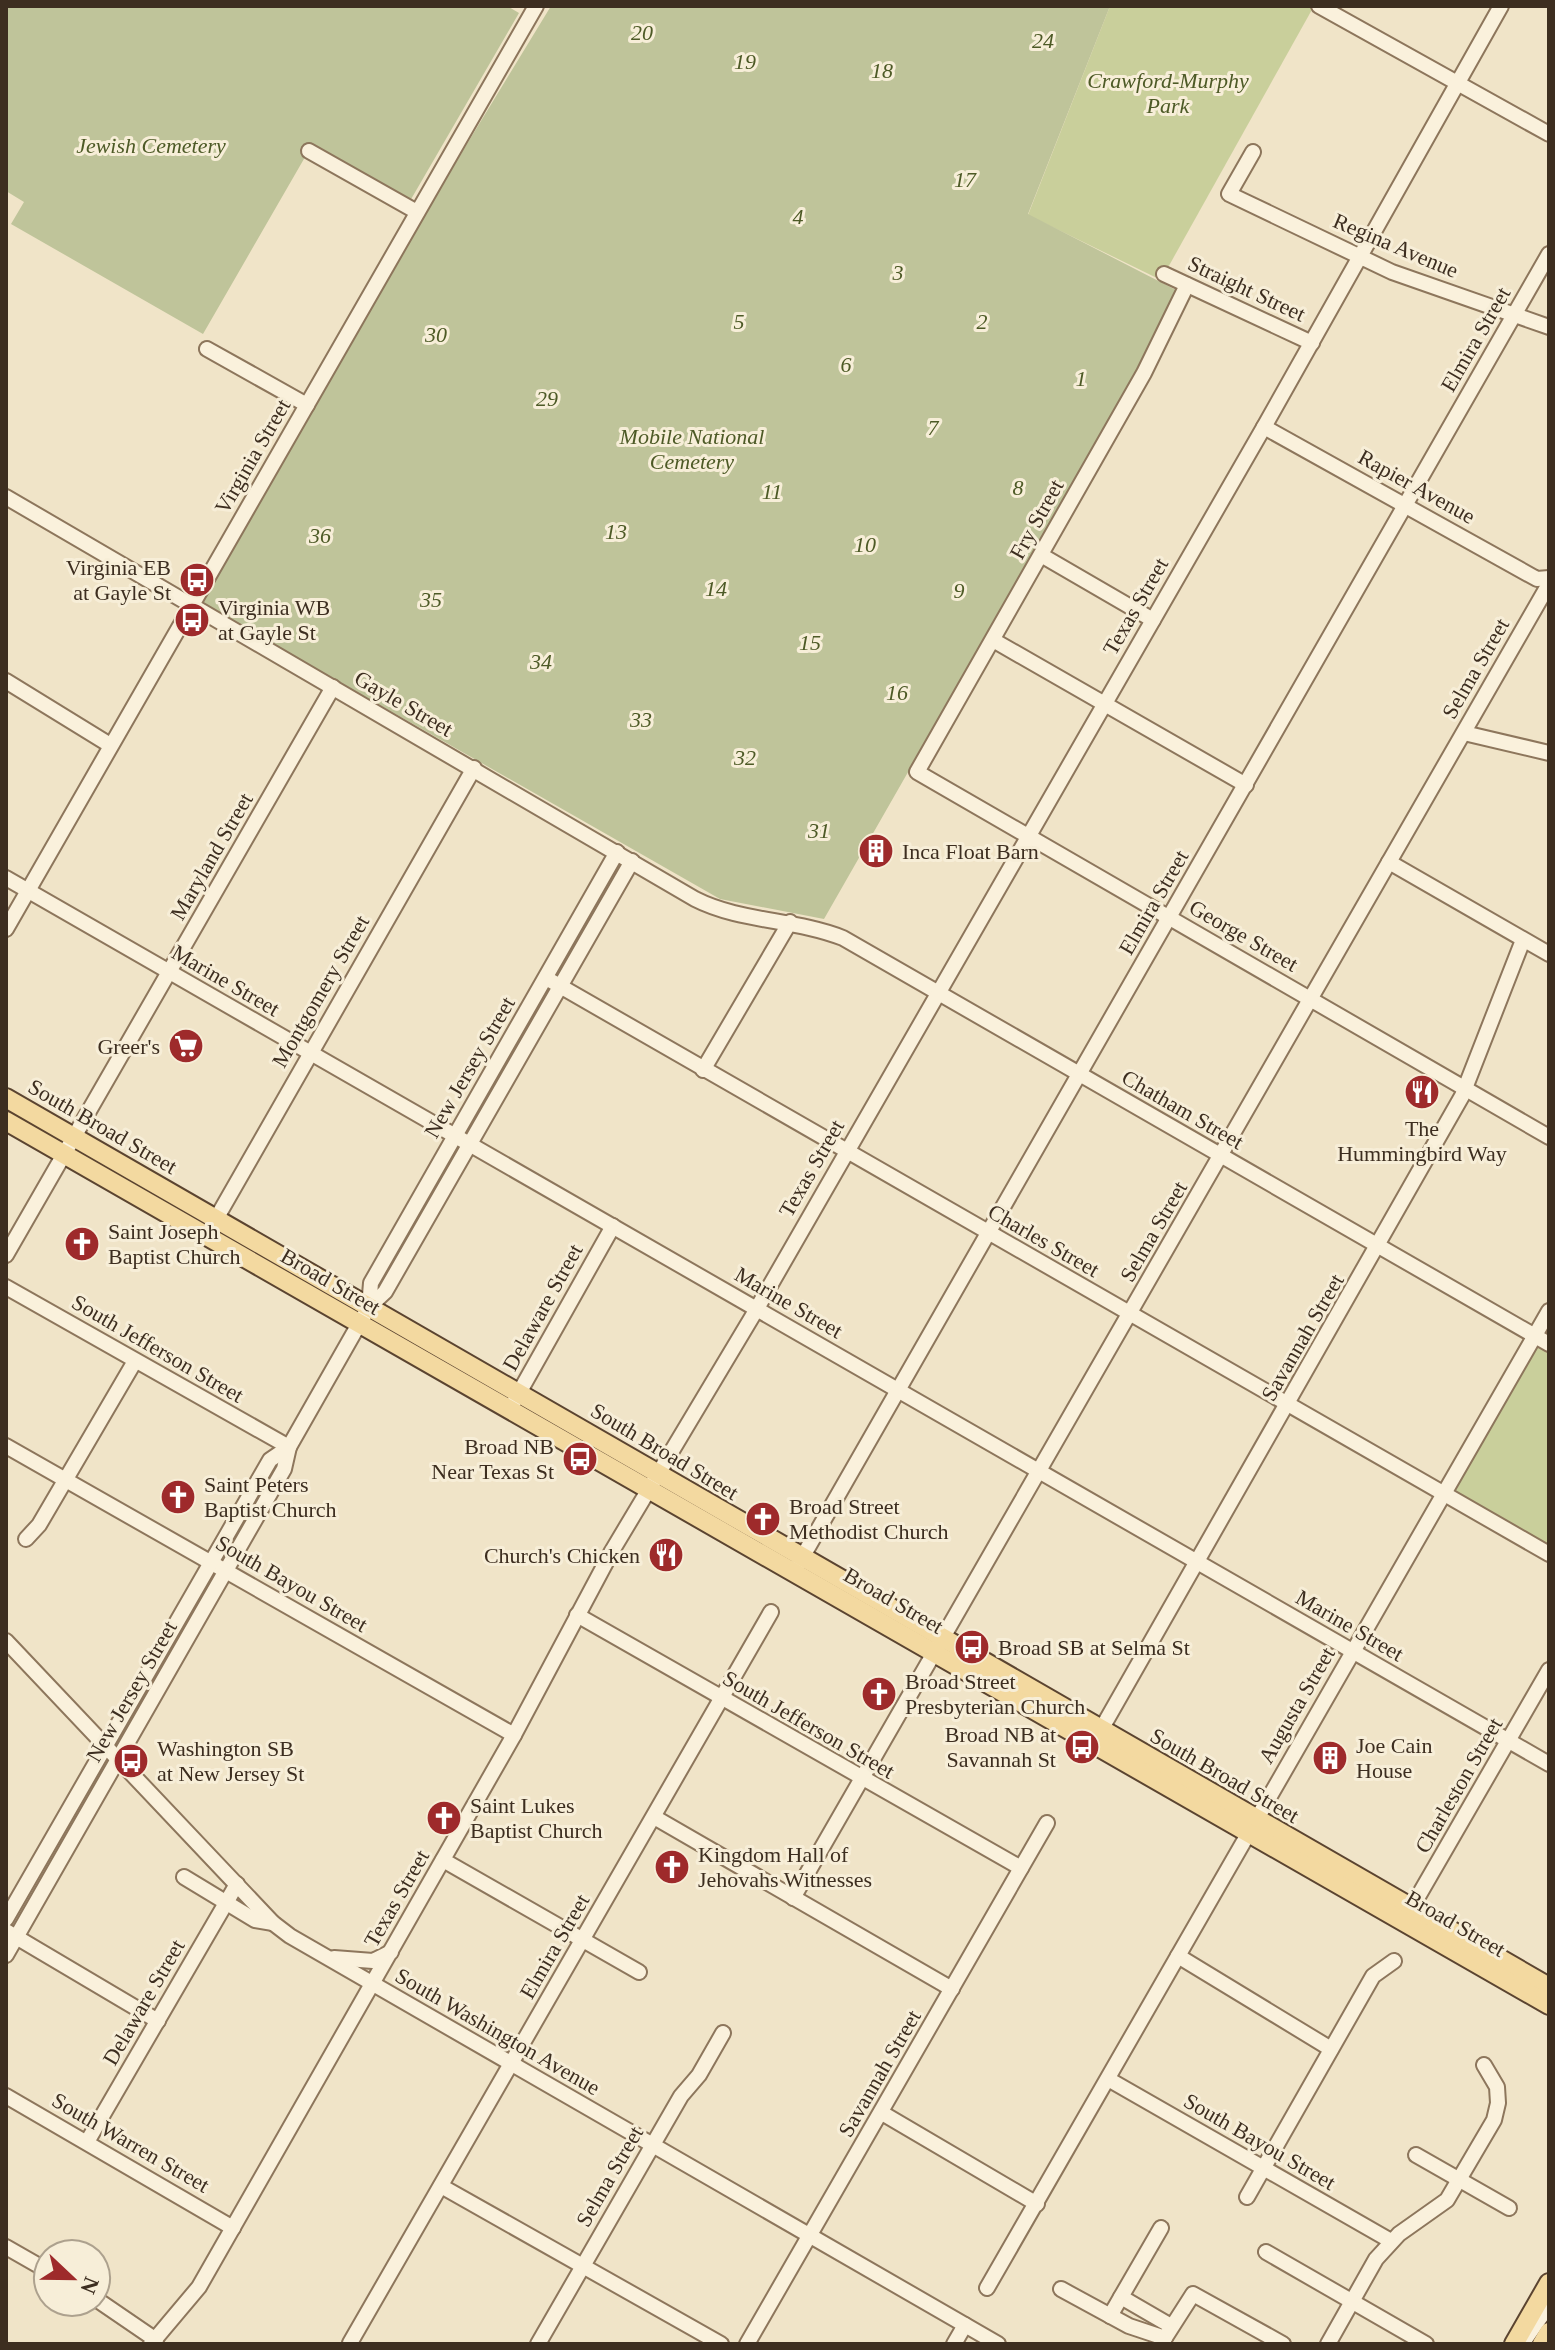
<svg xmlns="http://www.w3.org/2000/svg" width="1555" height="2350" viewBox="0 0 1555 2350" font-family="Georgia,serif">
<rect width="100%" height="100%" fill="#f0e4c8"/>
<!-- green -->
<g fill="#c9cf9b">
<polygon points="1110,6 1314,6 1161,280 1028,215"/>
<polygon points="1535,1336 1549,1344 1549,1554 1444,1493"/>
</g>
<!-- cemetery -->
<g fill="#bfc49a">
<polygon points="6,6 507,6 519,13 410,201 312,145 203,334 11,224 24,202 6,191"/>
<polygon points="551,6 1110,6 1028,214 1176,290 1142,363 824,919 720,899 201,603 428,208"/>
</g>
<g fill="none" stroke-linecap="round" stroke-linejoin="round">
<defs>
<g id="minor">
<polyline points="1319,6 1549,134"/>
<polyline points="309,151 417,212"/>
<polyline points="1253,152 1229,194 1392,272 1549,327"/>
<polyline points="1164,274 1312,343"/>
<polyline points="1187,285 1144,373 917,772 1549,1137"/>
<polyline points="207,349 307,405"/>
<polyline points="1264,427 1537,579 1549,578"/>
<path d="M6 497 695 899C740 922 795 919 843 938L1549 1344"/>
<polyline points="1041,555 1153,620"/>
<polyline points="993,640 1246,785"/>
<polyline points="6,681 110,745"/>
<polyline points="1464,733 1549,753"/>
<polyline points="1389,862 1549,954"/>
<polyline points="6,878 1549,1764"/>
<polyline points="6,929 536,6"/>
<polyline points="546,978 1549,1554"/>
<polyline points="703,1070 790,922"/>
<polyline points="212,1226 474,768"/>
<polyline points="6,1255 333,687"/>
<polyline points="6,1287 289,1447"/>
<polyline points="369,1307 371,1283 617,852"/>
<polyline points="515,1400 613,1226"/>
<polyline points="6,1446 514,1735"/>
<polyline points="26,1539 39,1525 135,1361"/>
<polyline points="799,1563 1549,254"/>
<polyline points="577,1615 1021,1868"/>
<polyline points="6,1641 273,1923 290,1936 998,2344"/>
<polyline points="1098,1735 1462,1096 1523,940"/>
<polyline points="654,1817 952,1989"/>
<polyline points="443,1860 639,1972"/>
<polyline points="184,1877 255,1920 273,1923"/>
<polyline points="793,1898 1549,584"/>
<polyline points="1408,1914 1549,1670"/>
<polyline points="6,1919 270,1460 289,1447"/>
<polyline points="6,1931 158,2021"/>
<polyline points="6,1955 284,1469 289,1447 359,1324 369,1307 385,1292 632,861"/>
<polyline points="1178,1956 1331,2049"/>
<polyline points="334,1958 373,1961 391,1952"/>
<polyline points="1108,2079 1391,2241"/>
<polyline points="6,2096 233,2228"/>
<polyline points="882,2113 1037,2204"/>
<polyline points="87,2142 237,1884"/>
<polyline points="1416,2155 1509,2208"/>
<polyline points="441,2186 721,2344"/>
<polyline points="1247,2197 1373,1976 1394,1961"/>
<polyline points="6,2247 48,2271"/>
<polyline points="1266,2252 1426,2344"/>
<polyline points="987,2288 1549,1311"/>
<polyline points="1061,2289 1129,2326 1165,2338"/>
<polyline points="1121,2297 1171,2326"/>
<polyline points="96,2299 156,2340"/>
<polyline points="1110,2316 1161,2228"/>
<polyline points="350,2343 771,1612"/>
<polyline points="151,2344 199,2287 514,1735 612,1551 752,1317 1264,427 1501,6"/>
<polyline points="538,2344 681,2096 699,2075 723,2033"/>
<polyline points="747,2344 1047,1823"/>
<polyline points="954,2344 965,2325"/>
<polyline points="1161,2344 1193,2294 1283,2344"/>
<polyline points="1328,2344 1376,2259 1399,2234 1447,2200 1494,2120 1498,2103 1497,2087 1484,2065"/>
<polyline points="1522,2344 1549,2305"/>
</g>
<g id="major">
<polyline points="6,1098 1549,1987"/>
<polyline points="6,1121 1549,2005"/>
<polyline points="1514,2344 1549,2283"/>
<polyline points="1542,2344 1549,2332"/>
</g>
</defs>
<!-- minor casing -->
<use href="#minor" stroke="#8d765c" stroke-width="18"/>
<!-- major casing -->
<use href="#major" stroke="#5b4430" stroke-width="22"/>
<!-- minor -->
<use href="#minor" stroke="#faf1dc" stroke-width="14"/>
<!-- major -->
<use href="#major" stroke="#f3d9a0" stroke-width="18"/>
</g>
<!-- icons -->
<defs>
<symbol id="bus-disc" viewBox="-11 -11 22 22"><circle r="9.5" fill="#9e2a2b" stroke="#f7eed8"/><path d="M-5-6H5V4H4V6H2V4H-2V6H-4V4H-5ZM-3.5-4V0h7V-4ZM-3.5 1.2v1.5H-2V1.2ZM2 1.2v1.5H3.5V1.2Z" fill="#fff"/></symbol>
<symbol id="building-disc" viewBox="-11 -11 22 22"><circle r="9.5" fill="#9e2a2b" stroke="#f7eed8"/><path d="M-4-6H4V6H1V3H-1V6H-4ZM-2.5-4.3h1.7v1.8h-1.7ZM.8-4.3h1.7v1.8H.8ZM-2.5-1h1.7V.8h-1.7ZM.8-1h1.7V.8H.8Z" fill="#fff"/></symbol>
<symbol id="supermarket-disc" viewBox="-11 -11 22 22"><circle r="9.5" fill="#9e2a2b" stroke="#f7eed8"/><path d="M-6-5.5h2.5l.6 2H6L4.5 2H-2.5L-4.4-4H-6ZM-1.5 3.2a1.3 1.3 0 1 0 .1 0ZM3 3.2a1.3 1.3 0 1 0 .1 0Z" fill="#fff"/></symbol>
<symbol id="restaurant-disc" viewBox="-11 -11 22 22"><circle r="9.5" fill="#9e2a2b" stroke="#f7eed8"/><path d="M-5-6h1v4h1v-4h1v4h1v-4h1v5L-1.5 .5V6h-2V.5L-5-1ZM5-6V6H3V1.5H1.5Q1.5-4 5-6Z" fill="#fff"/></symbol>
<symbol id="church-disc" viewBox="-11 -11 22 22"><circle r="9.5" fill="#9e2a2b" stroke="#f7eed8"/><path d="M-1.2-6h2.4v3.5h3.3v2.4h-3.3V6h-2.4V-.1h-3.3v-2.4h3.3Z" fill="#fff"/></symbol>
</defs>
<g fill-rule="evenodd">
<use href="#bus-disc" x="177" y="560" width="40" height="40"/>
<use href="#bus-disc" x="172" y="600" width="40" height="40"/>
<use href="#building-disc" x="856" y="831" width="40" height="40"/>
<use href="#supermarket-disc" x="166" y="1026" width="40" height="40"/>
<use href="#restaurant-disc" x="1402" y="1072" width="40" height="40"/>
<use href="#church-disc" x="62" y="1224" width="40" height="40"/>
<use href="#bus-disc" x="560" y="1439" width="40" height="40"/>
<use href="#church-disc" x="158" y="1477" width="40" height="40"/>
<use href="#church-disc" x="743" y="1499" width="40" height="40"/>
<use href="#restaurant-disc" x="646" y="1535" width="40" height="40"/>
<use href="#bus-disc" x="952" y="1627" width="40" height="40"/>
<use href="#church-disc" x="859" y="1674" width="40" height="40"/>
<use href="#bus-disc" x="1062" y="1727" width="40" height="40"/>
<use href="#building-disc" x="1310" y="1738" width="40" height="40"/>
<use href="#bus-disc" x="111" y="1741" width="40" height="40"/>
<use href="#church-disc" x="424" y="1798" width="40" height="40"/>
<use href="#church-disc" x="652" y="1847" width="40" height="40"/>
</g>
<g text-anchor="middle" stroke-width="6" stroke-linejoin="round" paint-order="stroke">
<!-- park labels -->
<g font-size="22" font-style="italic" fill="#4d5a26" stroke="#f7eed8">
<text x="642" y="40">20</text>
<text x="1043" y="48">24</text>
<text x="745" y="69">19</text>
<text x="882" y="78">18</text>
<text x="1168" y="88">Crawford-Murphy<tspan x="1168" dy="25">Park</tspan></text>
<text x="151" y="153">Jewish Cemetery</text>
<text x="965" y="187">17</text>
<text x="798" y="224">4</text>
<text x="898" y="280">3</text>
<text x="739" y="329">5</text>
<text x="982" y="329">2</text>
<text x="436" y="342">30</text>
<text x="846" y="372">6</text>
<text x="1081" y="386">1</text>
<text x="547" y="406">29</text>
<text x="933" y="435">7</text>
<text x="692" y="444">Mobile National<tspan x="692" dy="25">Cemetery</tspan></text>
<text x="1018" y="495">8</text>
<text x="772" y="499">11</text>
<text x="616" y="539">13</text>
<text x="320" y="543">36</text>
<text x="865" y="552">10</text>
<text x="716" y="596">14</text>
<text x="959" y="598">9</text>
<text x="431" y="607">35</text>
<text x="810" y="650">15</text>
<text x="541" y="669">34</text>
<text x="897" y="700">16</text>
<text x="641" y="727">33</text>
<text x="745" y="765">32</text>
<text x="819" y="838">31</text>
</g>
<!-- street labels -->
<g font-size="22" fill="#3d2e20" stroke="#f7eed8">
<text transform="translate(1396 245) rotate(23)" y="8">Regina Avenue</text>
<text transform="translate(1247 288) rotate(25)" y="8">Straight Street</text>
<text transform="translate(1475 339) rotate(-60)" y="8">Elmira Street</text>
<text transform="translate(252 456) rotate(-60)" y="8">Virginia Street</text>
<text transform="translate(1417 486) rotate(29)" y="8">Rapier Avenue</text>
<text transform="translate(1036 519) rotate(-61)" y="8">Fry Street</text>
<text transform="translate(1135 606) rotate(-60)" y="8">Texas Street</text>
<text transform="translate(1475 668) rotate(-60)" y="8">Selma Street</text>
<text transform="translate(404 703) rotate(30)" y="8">Gayle Street</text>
<text transform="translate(211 856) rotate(-60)" y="8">Maryland Street</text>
<text transform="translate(1153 902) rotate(-60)" y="8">Elmira Street</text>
<text transform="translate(1244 935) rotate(30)" y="8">George Street</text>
<text transform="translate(226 980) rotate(30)" y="8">Marine Street</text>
<text transform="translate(320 991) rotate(-60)" y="8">Montgomery Street</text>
<text transform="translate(469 1067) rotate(-60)" y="8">New Jersey Street</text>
<text transform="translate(1183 1109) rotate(30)" y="8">Chatham Street</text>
<text transform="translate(103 1126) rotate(30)" y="8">South Broad Street</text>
<text transform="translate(811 1168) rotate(-60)" y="8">Texas Street</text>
<text transform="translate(1153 1231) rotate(-60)" y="8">Selma Street</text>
<text transform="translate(1044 1240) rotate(30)" y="8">Charles Street</text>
<text transform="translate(331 1281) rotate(30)" y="8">Broad Street</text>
<text transform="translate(789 1302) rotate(30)" y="8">Marine Street</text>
<text transform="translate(542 1307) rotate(-61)" y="8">Delaware Street</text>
<text transform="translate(1302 1337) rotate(-60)" y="8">Savannah Street</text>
<text transform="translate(158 1348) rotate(30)" y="8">South Jefferson Street</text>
<text transform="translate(665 1451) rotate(31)" y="8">South Broad Street</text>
<text transform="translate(292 1583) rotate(30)" y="8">South Bayou Street</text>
<text transform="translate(894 1600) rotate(30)" y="8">Broad Street</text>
<text transform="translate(1350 1625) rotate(30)" y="8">Marine Street</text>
<text transform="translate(131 1691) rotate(-60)" y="8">New Jersey Street</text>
<text transform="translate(1296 1705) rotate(-60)" y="8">Augusta Street</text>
<text transform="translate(809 1724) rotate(30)" y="8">South Jefferson Street</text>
<text transform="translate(1225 1775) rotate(30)" y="8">South Broad Street</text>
<text transform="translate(1458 1785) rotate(-60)" y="8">Charleston Street</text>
<text transform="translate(396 1898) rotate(-60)" y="8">Texas Street</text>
<text transform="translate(1456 1923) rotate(30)" y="8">Broad Street</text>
<text transform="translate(554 1946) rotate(-60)" y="8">Elmira Street</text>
<text transform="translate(143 2002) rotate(-60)" y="8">Delaware Street</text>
<text transform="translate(498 2031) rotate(30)" y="8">South Washington Avenue</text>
<text transform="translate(879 2073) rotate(-60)" y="8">Savannah Street</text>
<text transform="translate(1260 2141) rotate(30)" y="8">South Bayou Street</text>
<text transform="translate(131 2142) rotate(30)" y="8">South Warren Street</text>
<text transform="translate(609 2176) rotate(-60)" y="8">Selma Street</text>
</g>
<!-- poi labels -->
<g font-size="22" fill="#3d2e20" stroke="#f7eed8" text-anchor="start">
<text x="171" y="575" text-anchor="end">Virginia EB<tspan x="171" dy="25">at Gayle St</tspan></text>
<text x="218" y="615">Virginia WB<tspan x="218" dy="25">at Gayle St</tspan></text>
<text x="902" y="859">Inca Float Barn</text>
<text x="160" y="1054" text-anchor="end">Greer's</text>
<text x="1422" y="1136" text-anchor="middle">The<tspan x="1422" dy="25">Hummingbird Way</tspan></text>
<text x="108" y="1239">Saint Joseph<tspan x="108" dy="25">Baptist Church</tspan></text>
<text x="554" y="1454" text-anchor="end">Broad NB<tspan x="554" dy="25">Near Texas St</tspan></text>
<text x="204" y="1492">Saint Peters<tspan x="204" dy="25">Baptist Church</tspan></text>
<text x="789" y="1514">Broad Street<tspan x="789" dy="25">Methodist Church</tspan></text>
<text x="640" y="1563" text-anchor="end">Church's Chicken</text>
<text x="998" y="1655">Broad SB at Selma St</text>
<text x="905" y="1689">Broad Street<tspan x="905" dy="25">Presbyterian Church</tspan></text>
<text x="1056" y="1742" text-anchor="end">Broad NB at<tspan x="1056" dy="25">Savannah St</tspan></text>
<text x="1356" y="1753">Joe Cain<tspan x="1356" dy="25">House</tspan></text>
<text x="157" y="1756">Washington SB<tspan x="157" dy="25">at New Jersey St</tspan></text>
<text x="470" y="1813">Saint Lukes<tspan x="470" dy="25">Baptist Church</tspan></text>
<text x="698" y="1862">Kingdom Hall of<tspan x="698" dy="25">Jehovahs Witnesses</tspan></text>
</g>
</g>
<!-- border -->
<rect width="1555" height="2350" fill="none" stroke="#3d2e20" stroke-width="16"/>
<!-- north arrow -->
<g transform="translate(72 2278) rotate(112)"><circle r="38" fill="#f7eed8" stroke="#ada18e" stroke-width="2"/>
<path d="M0-6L14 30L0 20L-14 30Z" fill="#9e2a2b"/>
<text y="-12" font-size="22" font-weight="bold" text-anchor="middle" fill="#3d2e20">N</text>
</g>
</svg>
